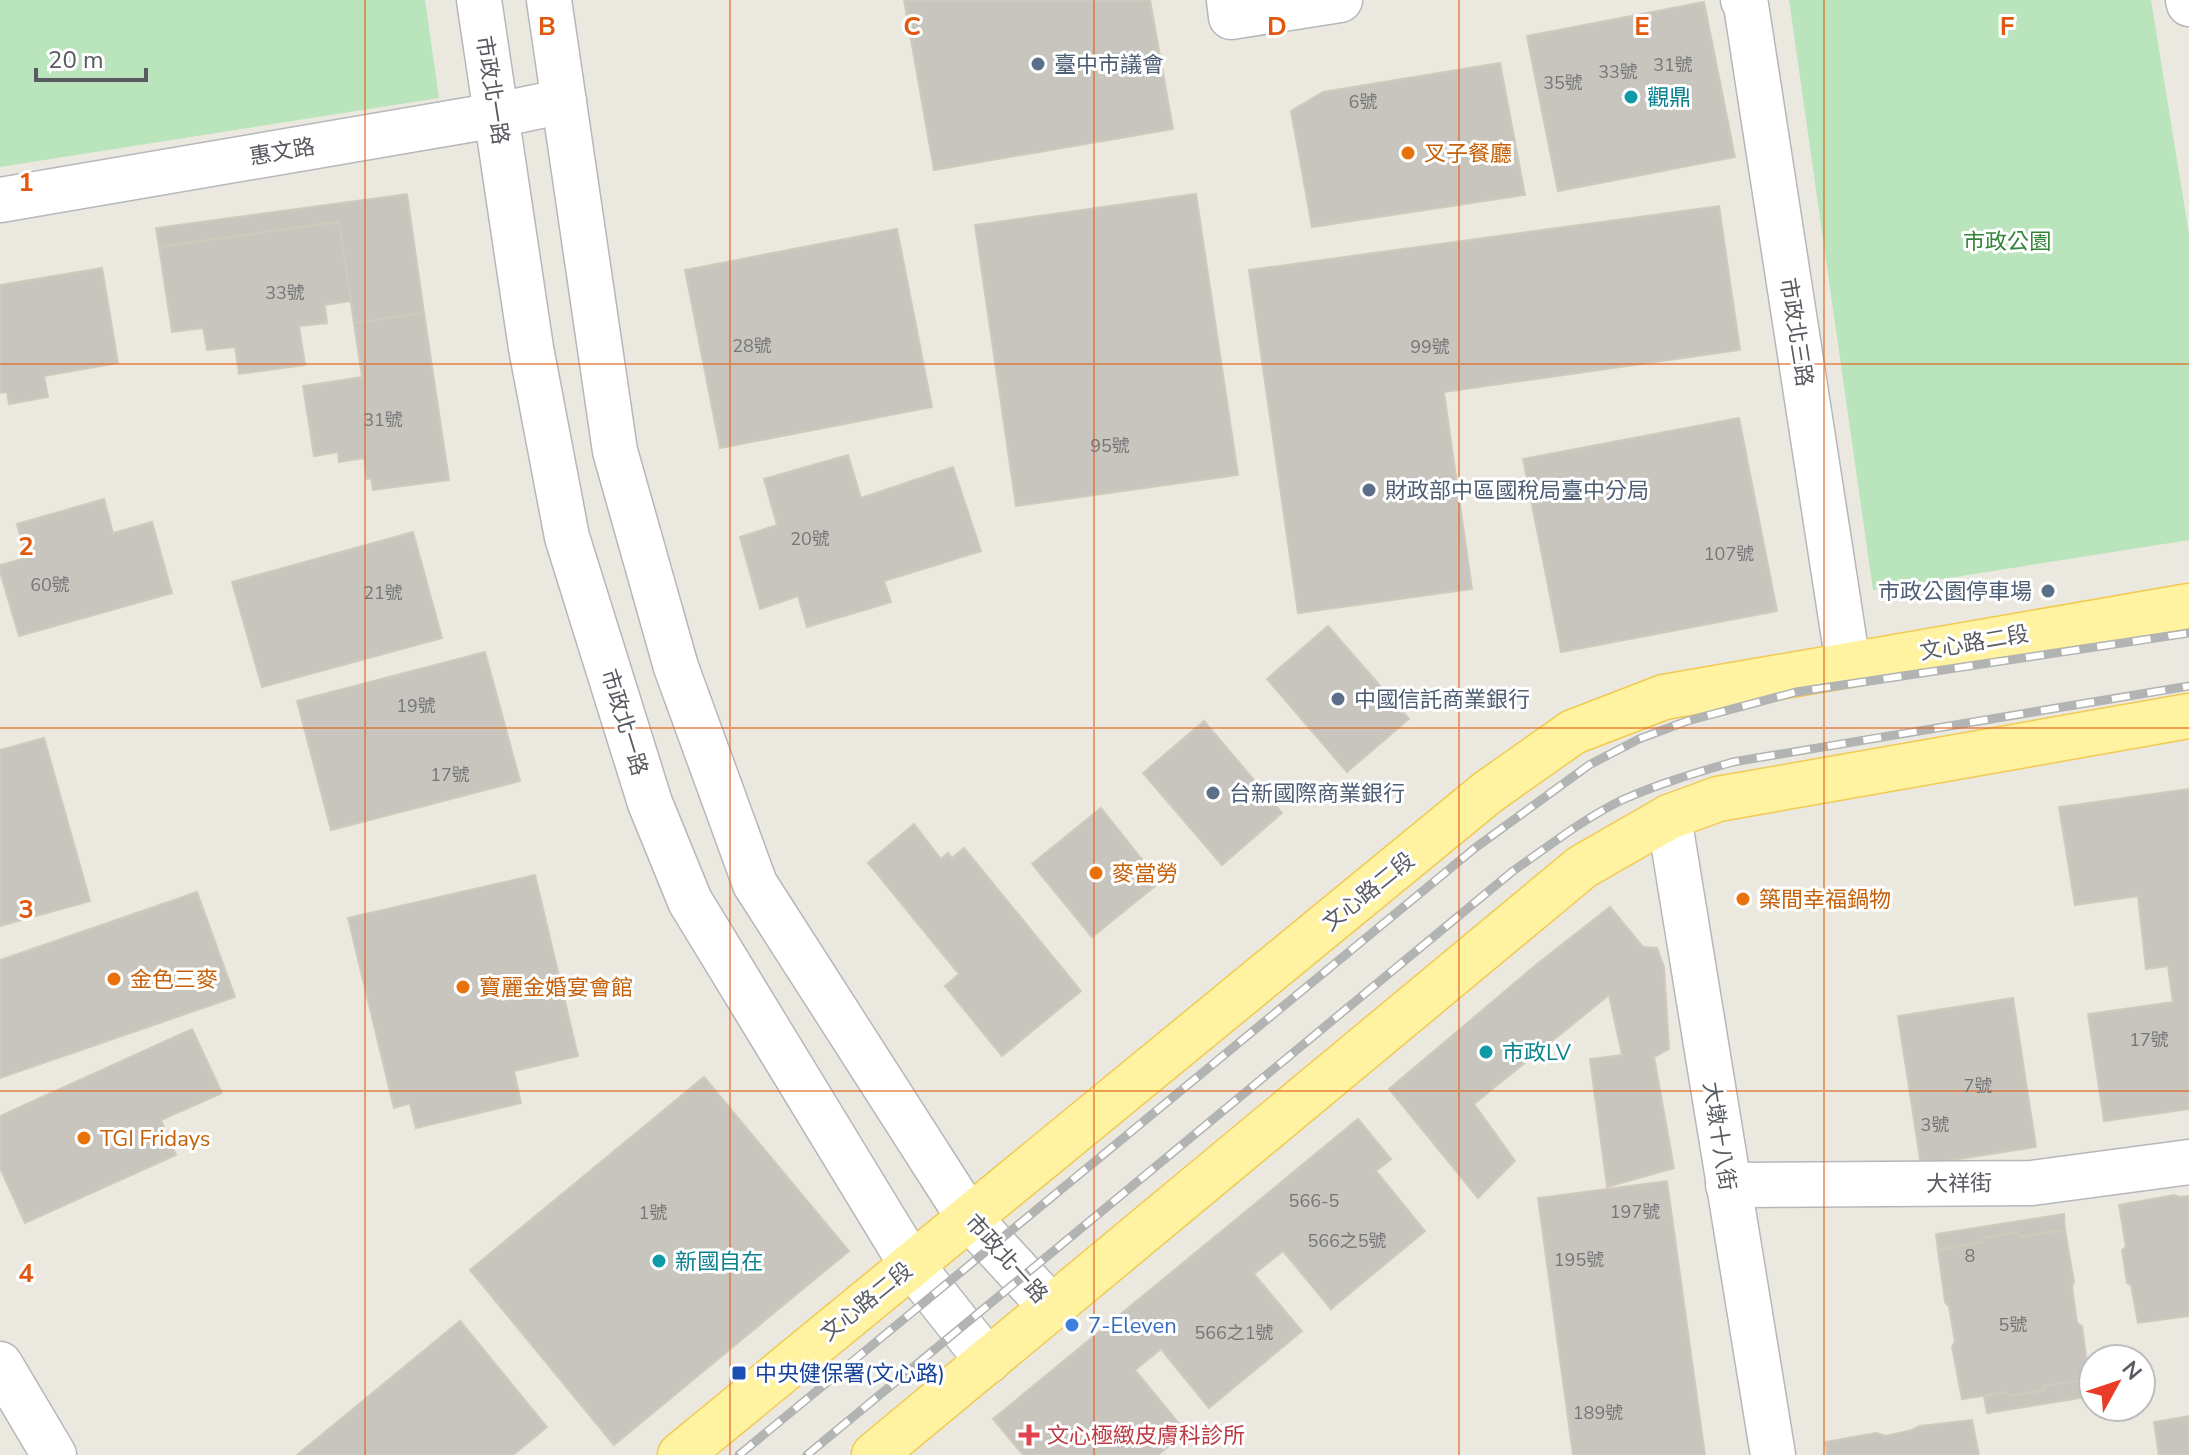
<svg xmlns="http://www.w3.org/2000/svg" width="2189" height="1455" viewBox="0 0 2189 1455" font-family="'Nunito Sans','Noto Sans TC',sans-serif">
<rect width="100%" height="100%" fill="#ebe9df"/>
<!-- green -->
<g fill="#bae4bb">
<polygon points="0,0 425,0 439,98 0,167"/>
<polygon points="1789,0 2151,0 2189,234 2189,540 1873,590"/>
</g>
<!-- building -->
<g fill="#c8c5be" stroke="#d0cabd" stroke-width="2">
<polygon points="904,0 1150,0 1173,129 934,170"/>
<polygon points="1704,2 1735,157 1558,191 1527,36"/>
<polygon points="1500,63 1525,195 1312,227 1291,111 1323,92"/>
<polygon points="407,194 424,313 354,323 339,222 159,247 156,228"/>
<polygon points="1196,194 1238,475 1016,506 975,225"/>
<polygon points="1719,206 1740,350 1444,392 1472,589 1298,613 1249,270"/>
<polygon points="339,222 351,301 325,305 327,323 299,326 305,365 239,374 235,347 207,350 203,328 172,332 159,247"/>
<polygon points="897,229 932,407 720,448 685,270"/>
<polygon points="102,268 118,363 44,376 48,397 9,404 7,392 0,393 0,285"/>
<polygon points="424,313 449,480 373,490 371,478 367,479 364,458 339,462 338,452 314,456 303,386 362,377 354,323"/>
<polygon points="1739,418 1777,611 1561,652 1523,459"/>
<polygon points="848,455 861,498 953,467 981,551 884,581 891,602 807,627 798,596 760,609 740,537 777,525 764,479"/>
<polygon points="104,499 113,533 152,522 172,593 19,636 0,572 0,565 26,558 17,524"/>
<polygon points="413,532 442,638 262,687 232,582"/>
<polygon points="1328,626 1409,719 1347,772 1267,679"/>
<polygon points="485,652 520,781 331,830 297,701"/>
<polygon points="1204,721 1282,813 1222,865 1143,773"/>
<polygon points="44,738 90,901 0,926 0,750"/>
<polygon points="2189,789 2189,1109 2104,1121 2088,1014 2173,1002 2168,966 2146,969 2138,896 2075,905 2059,807"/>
<polygon points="1101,808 1160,882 1092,937 1032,864"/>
<polygon points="914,824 941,859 948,853 952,858 964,848 1081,991 1002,1056 945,986 959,974 868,863"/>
<polygon points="535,875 578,1056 514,1071 521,1103 416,1128 410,1103 394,1108 348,918"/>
<polygon points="197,892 235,997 0,1078 0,960"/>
<polygon points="1610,907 1643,947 1657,948 1664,967 1669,1049 1654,1057 1674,1168 1607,1187 1590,1059 1622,1055 1609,995 1474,1104 1515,1161 1478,1198 1389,1089 1537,964"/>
<polygon points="2013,998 2036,1147 1921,1165 1898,1016"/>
<polygon points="192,1029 222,1093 161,1120 176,1155 25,1223 0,1168 0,1116"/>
<polygon points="704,1077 849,1251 614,1445 470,1270"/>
<polygon points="1358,1119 1391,1159 1376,1171 1425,1231 1331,1309 1283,1251 1254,1274 1302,1331 1209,1408 1161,1349 1135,1370 1186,1432 1158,1455 1023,1455 993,1419"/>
<polygon points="1667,1181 1705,1455 1573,1455 1538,1198"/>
<polygon points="2174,1195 2179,1197 2189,1196 2189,1316 2138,1323 2131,1285 2127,1283 2122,1250 2126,1247 2119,1205"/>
<polygon points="2064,1214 2065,1230 2020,1237 2017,1232 1984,1238 1982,1242 1938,1250 1936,1234"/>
<polygon points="2065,1230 2074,1282 2072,1287 2077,1323 2082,1326 2089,1379 2043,1386 2043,1391 2009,1396 2007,1392 1962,1399 1952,1347 1955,1342 1949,1307 1945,1302 1938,1250 1982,1242 1984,1238 2017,1232 2020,1237"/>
<polygon points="460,1321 547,1427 513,1455 297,1455"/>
<polygon points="2089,1379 2093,1396 1987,1413 1984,1396 2007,1392 2009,1396 2043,1391 2043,1386"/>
<polygon points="2189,1416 2189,1455 2159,1455 2154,1422"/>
<polygon points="1972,1420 1979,1455 1827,1455 1825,1442 1876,1433 1886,1436 1912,1430 1920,1426"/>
</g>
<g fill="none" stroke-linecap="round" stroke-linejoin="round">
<defs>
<g id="minor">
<polyline points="479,0 531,348 567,537 650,803 690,901 911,1264 988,1361"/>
<polyline points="549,0 615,451 676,667 755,884 969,1218 1052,1308"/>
<polyline points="1229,0 1231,17 1340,0"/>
<polyline points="1743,0 1746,5 1848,664"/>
<polyline points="2188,0 2189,4"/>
<polyline points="0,200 497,115 564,101"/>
<polyline points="1669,817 1773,1455"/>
<polyline points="1728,1185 2032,1183 2189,1162"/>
<polyline points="0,1364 54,1455"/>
</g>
<g id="major">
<polyline points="680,1455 1488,792 1573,732 1664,697 2189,606"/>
<polyline points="874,1455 1582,867 1669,817 1718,799 2189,716"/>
</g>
</defs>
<!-- minor casing -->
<use href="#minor" stroke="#b5b7bc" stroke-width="47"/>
<!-- major casing -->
<use href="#major" stroke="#f2c951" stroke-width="47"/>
<!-- minor -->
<use href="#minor" stroke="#fff" stroke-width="44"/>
<!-- major -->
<use href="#major" stroke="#fff2a0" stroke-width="44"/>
<defs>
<g id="rail">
<polyline points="739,1455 1475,848 1589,765 1639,739 1687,721 1796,692 2189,633"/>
<path d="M807 1455 1513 871C1549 846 1583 819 1622 800 1658 784 1695 773 1733 762L2189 686"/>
</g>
</defs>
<!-- rail casing -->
<use href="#rail" stroke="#b2b3b3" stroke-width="9"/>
<!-- rail -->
<use href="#rail" stroke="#fff" stroke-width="6" stroke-dasharray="18" stroke-linecap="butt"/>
</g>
<!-- grid -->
<path fill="none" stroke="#e15910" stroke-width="2" stroke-opacity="0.55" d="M365 0V1455M730 0V1455M1094 0V1455M1459 0V1455M1824 0V1455M0 364H2189M0 728H2189M0 1091H2189"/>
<!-- markers -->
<g fill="#5c6f8a" stroke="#fff" stroke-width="3">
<circle cx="1038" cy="64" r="8"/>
<circle cx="1369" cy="490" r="8"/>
<circle cx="2048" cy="591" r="8"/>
<circle cx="1338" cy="699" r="8"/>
<circle cx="1213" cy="793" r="8"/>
</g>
<g fill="#0f9aa8" stroke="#fff" stroke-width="3">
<circle cx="1631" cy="97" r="8"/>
<circle cx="1486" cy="1052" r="8"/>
<circle cx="659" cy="1261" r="8"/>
</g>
<g fill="#e8710a" stroke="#fff" stroke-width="3">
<circle cx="1408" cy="153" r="8"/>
<circle cx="1096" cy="873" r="8"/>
<circle cx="1743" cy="899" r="8"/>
<circle cx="114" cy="979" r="8"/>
<circle cx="463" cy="987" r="8"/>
<circle cx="84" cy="1138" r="8"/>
</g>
<circle fill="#3f7fe0" stroke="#fff" stroke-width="3" cx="1072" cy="1325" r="8"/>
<rect fill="#1a4fb4" stroke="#fff" stroke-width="3" x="731" y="1365" width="16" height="16" rx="4"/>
<path fill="#e0444e" stroke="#fff" stroke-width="3" d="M1025 1423h8v8h8v8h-8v8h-8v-8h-8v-8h8z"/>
<g text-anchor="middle" stroke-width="6" stroke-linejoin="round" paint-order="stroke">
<!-- number labels -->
<g font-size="18" fill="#747678">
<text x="1673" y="71">31號</text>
<text x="1618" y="78">33號</text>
<text x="1563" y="89">35號</text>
<text x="1363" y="108">6號</text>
<text x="285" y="299">33號</text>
<text x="752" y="352">28號</text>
<text x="1430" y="353">99號</text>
<text x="383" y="426">31號</text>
<text x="1110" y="452">95號</text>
<text x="810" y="545">20號</text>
<text x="1729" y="560">107號</text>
<text x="50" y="591">60號</text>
<text x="383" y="599">21號</text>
<text x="416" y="712">19號</text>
<text x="450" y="781">17號</text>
<text x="2149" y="1046">17號</text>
<text x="1978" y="1092">7號</text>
<text x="1935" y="1131">3號</text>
<text x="1314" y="1207">566-5</text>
<text x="1635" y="1218">197號</text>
<text x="653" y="1219">1號</text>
<text x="1347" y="1247">566之5號</text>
<text x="1970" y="1262">8</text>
<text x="1579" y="1266">195號</text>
<text x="2013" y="1331">5號</text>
<text x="1234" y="1339">566之1號</text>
<text x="1598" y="1419">189號</text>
</g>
<!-- service labels -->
<g font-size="22" fill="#4e5e75" stroke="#fff" text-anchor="start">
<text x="1054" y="72">臺中市議會</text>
<text x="1385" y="498">財政部中區國稅局臺中分局</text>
<text x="2032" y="599" text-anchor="end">市政公園停車場</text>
<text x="1354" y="707">中國信託商業銀行</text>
<text x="1229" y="801">台新國際商業銀行</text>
</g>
<!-- street labels -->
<g font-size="22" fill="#585b60" stroke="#fff">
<text transform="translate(493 90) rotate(81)" y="8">市政北一路</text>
<text transform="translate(282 151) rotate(-10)" y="8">惠文路</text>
<text transform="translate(1797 332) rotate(81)" y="8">市政北三路</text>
<text transform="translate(1974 642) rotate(-10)" y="8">文心路二段</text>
<text transform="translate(625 722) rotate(73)" y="8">市政北一路</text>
<text transform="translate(1368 891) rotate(-39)" y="8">文心路二段</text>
<text transform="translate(1720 1136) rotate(81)" y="8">大墩十八街</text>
<text transform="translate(1959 1183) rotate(-1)" y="8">大祥街</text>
<text transform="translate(1007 1258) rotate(48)" y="8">市政北一路</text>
<text transform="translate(866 1301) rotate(-39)" y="8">文心路二段</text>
</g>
<!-- culture labels -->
<g font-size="22" fill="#0d838f" stroke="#fff" text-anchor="start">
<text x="1647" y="105">觀鼎</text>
<text x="1502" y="1060">市政LV</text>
<text x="675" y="1269">新國自在</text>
</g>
<!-- food labels -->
<g font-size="22" fill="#c56008" stroke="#fff" text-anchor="start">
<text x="1424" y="161">叉子餐廳</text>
<text x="1112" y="881">麥當勞</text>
<text x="1759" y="907">築間幸福鍋物</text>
<text x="130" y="987">金色三麥</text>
<text x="479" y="995">寶麗金婚宴會館</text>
<text x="100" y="1146">TGI Fridays</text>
</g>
<!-- park labels -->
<g font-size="22" fill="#338439" stroke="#fff">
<text x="2007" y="249">市政公園</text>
</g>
<!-- shop labels -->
<g font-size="22" fill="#366cbe" stroke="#fff" text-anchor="start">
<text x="1088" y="1333">7-Eleven</text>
</g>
<!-- transit labels -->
<g font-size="22" fill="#164399" stroke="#fff" text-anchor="start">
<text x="755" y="1381">中央健保署(文心路)</text>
</g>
<!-- health labels -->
<g font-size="22" fill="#be3a42" stroke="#fff" text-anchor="start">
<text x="1047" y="1443">文心極緻皮膚科診所</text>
</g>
</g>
<g font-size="26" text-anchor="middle" font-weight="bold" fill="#e15910" stroke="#fff" stroke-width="6" stroke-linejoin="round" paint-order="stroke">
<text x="547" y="35">B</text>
<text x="912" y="35">C</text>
<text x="1277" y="35">D</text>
<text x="1642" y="35">E</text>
<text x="2007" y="35">F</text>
<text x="26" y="191">1</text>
<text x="26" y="555">2</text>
<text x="26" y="918">3</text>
<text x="26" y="1282">4</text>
</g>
<!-- north arrow -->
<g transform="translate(2117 1383) rotate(50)"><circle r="38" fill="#ffffff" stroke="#bcbdbf" stroke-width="2"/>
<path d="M0-6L14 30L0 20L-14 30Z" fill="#e93b26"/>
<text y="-12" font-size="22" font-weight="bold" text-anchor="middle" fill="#585b60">N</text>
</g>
<!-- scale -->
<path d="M36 68v12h110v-12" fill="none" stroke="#585b60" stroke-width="4"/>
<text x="48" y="68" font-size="24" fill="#585b60" stroke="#ffffff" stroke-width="6" paint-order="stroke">20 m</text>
</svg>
